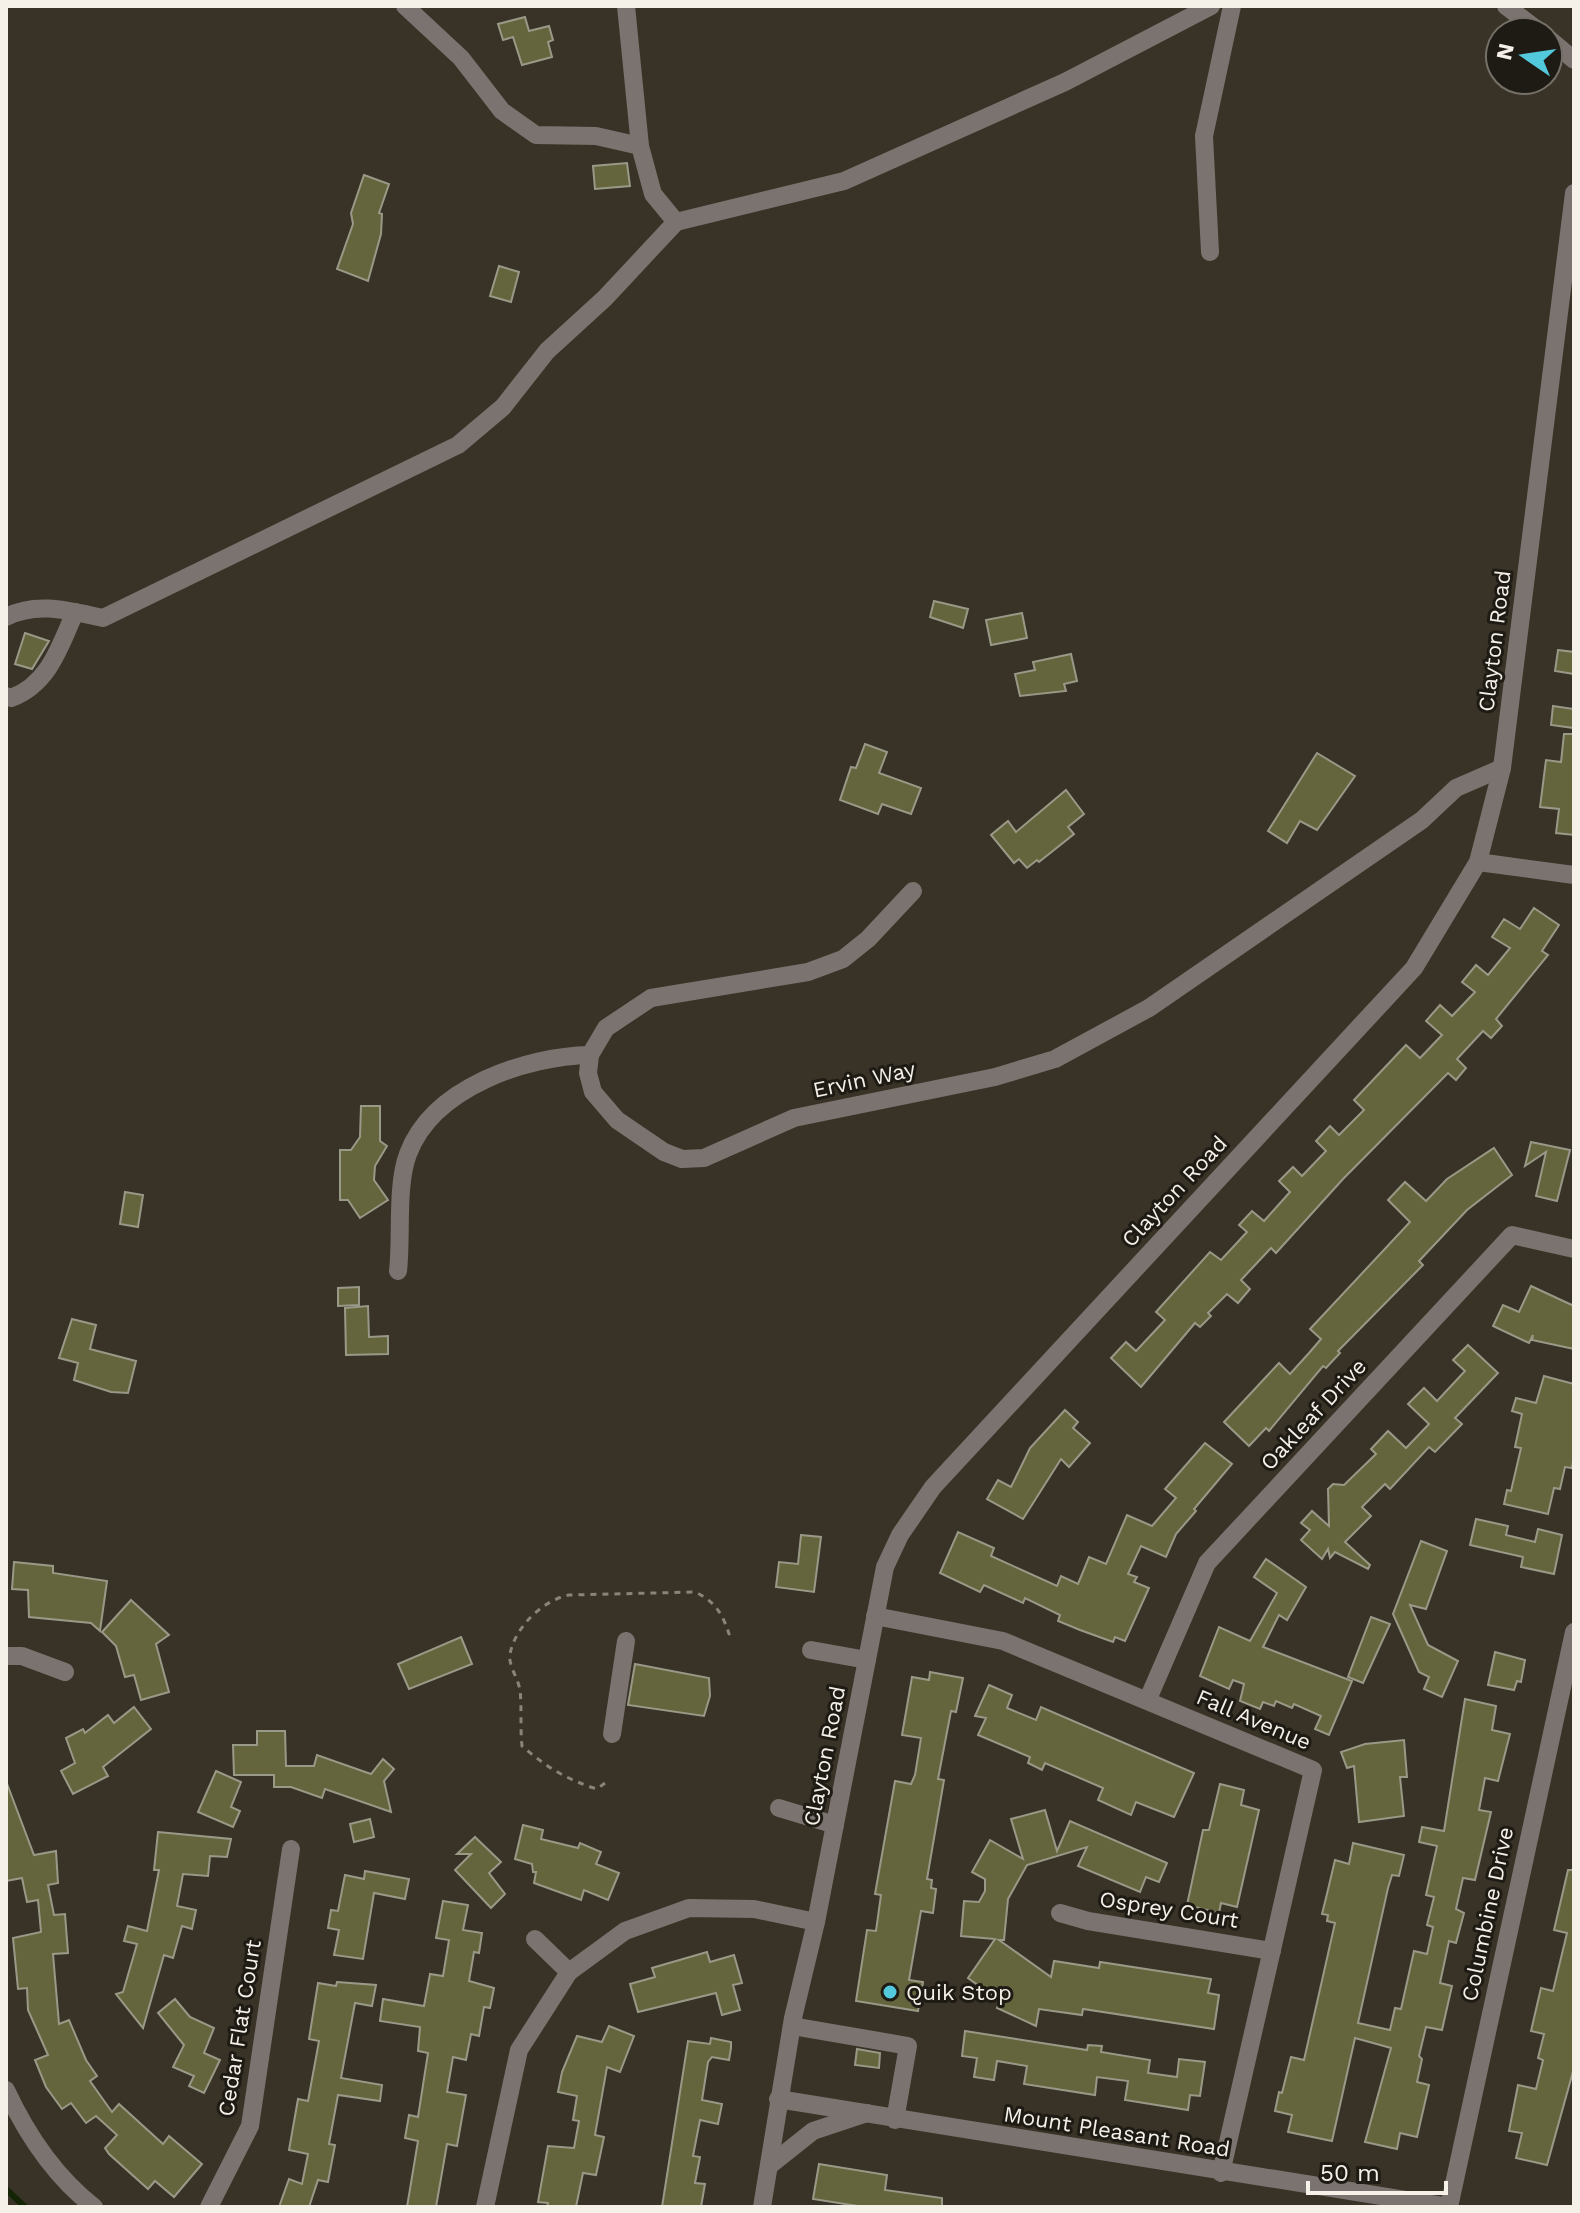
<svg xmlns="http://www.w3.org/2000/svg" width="1580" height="2213" viewBox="0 0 1580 2213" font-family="'Work Sans',sans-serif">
<rect width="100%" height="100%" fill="#393226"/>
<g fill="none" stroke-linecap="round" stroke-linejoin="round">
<!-- stream -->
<polyline stroke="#142505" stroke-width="6" points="6,2189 25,2207"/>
</g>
<!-- building -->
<g fill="#65653d" stroke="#998" stroke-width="2">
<polygon points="525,17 529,31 549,26 553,40 548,42 552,57 522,65 513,37 503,40 498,24"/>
<polygon points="627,163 630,186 595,189 593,166"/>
<polygon points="364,175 389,184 379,213 382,214 381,234 368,281 337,269 353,224 351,213"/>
<polygon points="499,266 519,272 511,302 490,296"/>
<polygon points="934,601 968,609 963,628 930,617"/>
<polygon points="1022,613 1027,638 991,645 986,620"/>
<polygon points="25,633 49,641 32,669 15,664"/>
<polygon points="1558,650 1574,652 1574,674 1555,671"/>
<polygon points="1071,654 1077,681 1064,684 1066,691 1020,696 1015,674 1035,670 1033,662"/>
<polygon points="1553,706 1574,709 1574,728 1551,725"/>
<polygon points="1564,734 1574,734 1574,835 1556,833 1559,809 1540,807 1546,760 1561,762"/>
<polygon points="865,744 887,752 879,773 921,788 911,814 882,804 878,814 840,800 851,767 856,768"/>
<polygon points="1317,753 1355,776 1317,830 1300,821 1287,843 1268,831"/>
<polygon points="1066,790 1084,814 1068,827 1074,834 1039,862 1037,860 1027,868 1019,859 1014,863 991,835 1008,821 1016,832"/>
<polygon points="1534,908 1559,925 1542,951 1548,955 1496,1019 1502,1026 1491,1038 1483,1031 1457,1059 1466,1068 1456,1080 1448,1073 1343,1179 1276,1253 1271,1248 1241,1280 1250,1289 1238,1303 1227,1294 1208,1313 1211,1316 1200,1327 1195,1323 1141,1387 1111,1358 1126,1342 1136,1351 1165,1320 1156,1312 1210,1252 1221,1260 1247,1232 1239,1225 1252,1211 1264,1221 1290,1192 1279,1181 1293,1167 1302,1176 1326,1151 1316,1141 1330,1126 1339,1135 1364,1110 1354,1100 1406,1045 1420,1058 1442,1035 1426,1021 1440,1005 1452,1016 1475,992 1462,982 1476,965 1488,975 1510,948 1492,937 1504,919 1520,929"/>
<polygon points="361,1106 380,1106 380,1141 387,1146 375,1166 374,1180 388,1200 360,1218 348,1200 340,1200 340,1150 351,1150 360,1137"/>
<polygon points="1531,1142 1570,1150 1557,1201 1536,1196 1546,1152 1525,1166"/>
<polygon points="1494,1148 1512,1175 1467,1210 1419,1261 1423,1265 1338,1351 1340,1353 1326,1368 1323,1366 1269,1431 1266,1428 1249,1446 1224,1422 1279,1363 1290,1374 1309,1353 1321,1339 1310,1329 1410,1222 1388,1200 1405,1182 1426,1201 1447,1179"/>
<polygon points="125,1192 143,1195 138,1227 120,1224"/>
<polygon points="1531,1286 1574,1306 1574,1349 1532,1340 1533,1335 1529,1343 1493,1326 1503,1305 1519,1312"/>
<polygon points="359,1287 359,1305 338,1306 338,1288"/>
<polygon points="368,1306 369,1337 388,1336 388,1354 346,1355 345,1308"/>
<polygon points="72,1319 96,1325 90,1349 136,1361 128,1393 111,1392 74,1380 78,1363 59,1358"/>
<polygon points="1468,1345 1498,1373 1455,1418 1462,1424 1435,1452 1429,1447 1390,1489 1385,1484 1362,1507 1371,1516 1345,1542 1370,1565 1368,1569 1335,1552 1330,1558 1328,1549 1322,1559 1301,1540 1310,1530 1301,1523 1312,1511 1329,1526 1328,1489 1333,1484 1344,1485 1376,1454 1371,1449 1388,1431 1406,1448 1429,1424 1408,1404 1424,1388 1437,1401 1465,1371 1453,1360"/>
<polygon points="1544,1376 1574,1384 1574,1456 1572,1468 1565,1467 1560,1489 1554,1488 1548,1514 1504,1504 1507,1490 1511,1491 1521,1448 1515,1447 1522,1414 1512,1411 1516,1398 1536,1403"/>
<polygon points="1065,1410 1078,1422 1073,1428 1090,1443 1069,1467 1061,1459 1023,1519 987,1499 998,1480 1011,1487 1030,1448"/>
<polygon points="1205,1443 1232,1464 1194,1509 1196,1511 1176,1534 1166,1557 1141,1546 1128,1574 1137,1577 1134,1582 1149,1588 1125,1641 1115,1637 1113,1642 1080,1630 1058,1621 1060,1615 1025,1598 1023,1603 984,1585 980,1592 940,1573 958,1532 994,1548 991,1556 1057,1586 1061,1576 1078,1584 1089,1557 1106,1564 1127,1515 1152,1526 1176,1498 1165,1489"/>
<polygon points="1476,1519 1508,1526 1506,1535 1535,1542 1538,1529 1562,1535 1554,1574 1521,1567 1523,1557 1470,1545"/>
<polygon points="801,1535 821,1537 814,1592 776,1587 779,1562 798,1564"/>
<polygon points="1421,1541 1447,1551 1426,1609 1410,1605 1428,1645 1458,1661 1442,1697 1424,1689 1429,1677 1419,1672 1393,1614"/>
<polygon points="1266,1559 1306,1587 1287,1620 1279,1615 1263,1647 1352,1681 1329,1735 1315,1729 1321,1716 1294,1704 1292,1708 1276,1701 1274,1706 1263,1702 1260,1709 1240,1701 1244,1684 1233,1680 1229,1689 1200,1676 1219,1627 1250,1641 1277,1593 1254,1577"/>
<polygon points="14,1562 53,1566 53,1573 107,1581 100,1631 91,1623 29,1617 28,1590 12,1589"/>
<polygon points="131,1600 169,1635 156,1644 169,1692 141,1700 134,1675 125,1677 116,1646 102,1632"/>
<polygon points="1371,1617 1390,1624 1363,1683 1348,1677"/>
<polygon points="461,1637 472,1664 409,1689 398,1664"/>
<polygon points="1495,1652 1525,1660 1521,1682 1517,1681 1514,1690 1488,1685"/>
<polygon points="635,1664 709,1678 710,1696 704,1716 628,1705"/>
<polygon points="930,1672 963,1678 956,1712 951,1711 938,1779 944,1780 927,1879 932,1880 931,1888 936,1889 933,1913 921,1911 909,1980 923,1982 918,2011 856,2001 867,1930 876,1931 881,1895 875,1894 895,1781 911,1784 915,1775 921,1738 902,1735 912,1677 929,1680"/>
<polygon points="989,1685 1012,1695 1007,1708 1036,1720 1041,1707 1194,1773 1174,1817 1136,1802 1131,1815 1098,1800 1103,1788 1045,1763 1042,1770 1028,1763 1030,1757 978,1735 986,1718 975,1716"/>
<polygon points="1465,1699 1496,1706 1492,1730 1510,1734 1498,1781 1485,1778 1479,1810 1491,1812 1475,1880 1463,1878 1456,1909 1464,1913 1456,1943 1449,1941 1440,1983 1452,1986 1442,2030 1426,2027 1419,2056 1422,2059 1417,2082 1429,2085 1417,2137 1400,2133 1397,2149 1365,2142 1391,2048 1355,2038 1332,2141 1288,2132 1292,2115 1275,2111 1279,2092 1282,2093 1291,2057 1304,2060 1335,1923 1327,1921 1328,1915 1322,1914 1326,1898 1335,1860 1349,1864 1353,1843 1404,1855 1399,1876 1392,1875 1388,1888 1358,2023 1390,2030 1395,2008 1401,2009 1414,1951 1427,1954 1433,1927 1427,1925 1434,1897 1426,1895 1437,1846 1419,1842 1422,1827 1444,1831"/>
<polygon points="134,1707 151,1729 103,1767 108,1776 73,1794 61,1771 75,1763 66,1738 83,1729 85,1733 108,1715 114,1723"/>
<polygon points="257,1731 285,1731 286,1766 314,1766 317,1755 371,1774 383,1759 394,1769 384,1781 391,1812 325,1789 322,1798 291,1787 274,1787 274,1775 234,1775 233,1745 257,1745"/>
<polygon points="1404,1740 1407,1777 1400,1777 1404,1816 1359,1822 1354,1766 1347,1768 1341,1752 1365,1744"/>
<polygon points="216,1771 241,1782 231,1807 240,1811 233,1827 198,1812"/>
<polygon points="6,1781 34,1855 56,1851 58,1883 48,1885 54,1915 65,1914 68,1953 53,1954 59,2024 69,2020 86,2060 97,2076 90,2081 112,2112 119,2104 163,2144 169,2136 202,2164 174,2197 155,2181 148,2189 109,2154 105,2148 117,2135 96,2116 86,2123 71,2103 62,2109 46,2087 35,2060 48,2055 28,2010 27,1988 18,1989 13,1938 41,1932 38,1900 27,1902 22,1878 6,1881"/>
<polygon points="1220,1784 1244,1790 1241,1805 1259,1810 1237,1907 1221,1903 1219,1913 1187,1905 1203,1830 1209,1830"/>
<polygon points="1045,1810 1057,1851 1070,1821 1167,1863 1159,1882 1146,1877 1140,1892 1078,1866 1087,1847 1027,1865 1008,1899 1004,1940 999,1940 1051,1977 1054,1961 1099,1968 1100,1962 1211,1979 1208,1993 1219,1995 1214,2029 1083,2009 1082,2015 1039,2009 1036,2026 997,2008 1000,2001 968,1978 995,1939 961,1936 964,1901 979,1902 985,1891 985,1879 972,1872 990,1840 1023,1859 1011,1819"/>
<polygon points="370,1819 374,1837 354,1842 350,1824"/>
<polygon points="523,1825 543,1830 541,1839 578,1848 580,1843 601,1852 596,1864 619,1873 608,1900 584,1890 581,1900 534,1883 536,1872 533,1872 532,1864 515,1859"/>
<polygon points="158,1832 231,1839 227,1857 210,1856 208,1876 183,1874 177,1906 196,1910 192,1929 182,1926 173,1958 164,1955 143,2028 116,1994 123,1992 137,1944 124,1941 128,1926 147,1931 159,1870 154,1870"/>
<polygon points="475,1837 501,1862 489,1873 505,1894 491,1908 455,1870 471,1854 457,1854"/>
<polygon points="1568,1870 1574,1870 1574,2068 1547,2165 1516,2158 1522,2133 1509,2131 1518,2085 1536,2089 1543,2060 1538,2058 1544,2034 1531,2031 1541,1988 1553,1991 1567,1933 1554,1930"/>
<polygon points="365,1871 409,1879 405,1899 374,1893 363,1959 334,1955 339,1930 328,1928 331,1910 338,1911 345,1875 364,1879"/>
<polygon points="443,1901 468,1905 463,1930 482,1933 479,1953 474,1952 469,1981 494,1988 490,2008 484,2007 479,2036 471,2034 466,2060 453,2057 447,2092 466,2095 457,2146 447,2144 436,2207 407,2207 418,2141 405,2138 409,2115 418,2117 428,2053 418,2051 420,2027 380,2021 383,1999 424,2006 430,1974 443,1976 449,1940 436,1938"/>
<polygon points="707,1952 710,1962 734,1955 742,1983 733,1985 740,2010 722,2015 716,1993 638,2012 630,1984 655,1977 652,1968"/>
<polygon points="337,1982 376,1985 372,2006 355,2003 341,2078 382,2085 380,2101 338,2095 329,2144 335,2145 328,2182 318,2180 309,2207 279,2207 289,2179 302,2184 308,2154 289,2150 298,2099 308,2101 319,2041 309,2039 318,1983 336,1986"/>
<polygon points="175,1999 190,2017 214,2028 204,2053 220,2060 204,2093 189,2086 194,2076 173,2067 184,2045 158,2013"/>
<polygon points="609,2026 634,2036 620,2072 607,2067 595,2135 604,2137 596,2175 583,2173 576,2207 547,2207 548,2203 538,2202 548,2146 574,2148 579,2121 573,2120 577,2096 558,2092 562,2072 577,2036 602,2042"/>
<polygon points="965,2031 1087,2050 1088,2045 1102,2046 1101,2052 1150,2060 1148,2073 1177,2077 1179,2059 1205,2062 1200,2096 1190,2095 1188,2110 1125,2100 1128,2081 1097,2077 1095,2095 1024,2084 1027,2066 997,2061 994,2080 974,2077 977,2058 962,2056"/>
<polygon points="711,2038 731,2042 731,2048 729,2060 712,2057 708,2062 702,2100 722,2104 718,2124 700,2120 693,2156 700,2157 695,2183 705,2184 701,2207 662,2207 688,2041 710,2044"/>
<polygon points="857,2049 880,2053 879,2068 855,2065"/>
<polygon points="819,2164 887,2175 885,2190 942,2198 942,2207 864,2207 813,2199"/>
</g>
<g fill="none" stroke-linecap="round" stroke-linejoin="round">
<!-- path -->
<path stroke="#898379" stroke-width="3" stroke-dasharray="6 6" stroke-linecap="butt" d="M605 1783 597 1789C567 1780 545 1766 522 1746 520 1728 522 1708 520 1690 518 1678 508 1665 510 1654 515 1627 543 1600 569 1595L695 1592C717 1602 724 1617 731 1640"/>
<!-- minor -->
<g stroke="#7a736f" stroke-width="18">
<polyline points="626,6 640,146"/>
<polyline points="1506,6 1540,32"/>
<polyline points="1548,38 1574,60"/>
<polyline points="676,222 844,181 1065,82 1211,6"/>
<polyline points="1210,252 1204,136 1232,6"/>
<path d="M6 617C37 601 70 611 103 618L458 445 503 407 547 351 605 298 676 222 653 194 640 146 596 136 536 135 502 111 461 58 405 6"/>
<path d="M6 696 11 698C49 684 60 646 75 612"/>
<polyline points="1478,862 1574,875"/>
<polyline points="913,891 868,939 843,959 808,972 651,998 606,1028 590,1055 588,1073 593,1092 617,1120 664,1152 682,1159 704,1158 794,1118 995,1077 1055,1059 1149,1008 1422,820 1456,788 1502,768"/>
<path d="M398 1271C402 1236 396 1186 408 1154 433 1087 527 1056 590 1055"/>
<polyline points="875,1616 1003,1641 1313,1770 1221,2173"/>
<polyline points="811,1650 867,1660"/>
<polyline points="6,1656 22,1656 65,1672"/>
<polyline points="1148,1699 1207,1563 1512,1235 1574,1249"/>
<polyline points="612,1734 626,1641"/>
<polyline points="779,1808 835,1825"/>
<polyline points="1060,1913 1088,1921 1272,1951"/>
<polyline points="535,1939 569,1972"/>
<polyline points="792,2026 908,2046 895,2120"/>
<path d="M6 2090C27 2135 54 2176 94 2207"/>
<polyline points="778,2099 1449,2207"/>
<polyline points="769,2166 813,2131 867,2113"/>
<polyline points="209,2207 250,2126 291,1849"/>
<polyline points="485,2207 519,2050 569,1972 625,1931 689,1908 754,1909 816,1922"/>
<polyline points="762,2207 793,2018 816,1922 885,1567 900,1535 933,1487 1414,968 1478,862 1502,768 1574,193"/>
<polyline points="1449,2207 1574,1632"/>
</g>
</g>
<!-- markers -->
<circle fill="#53cadc" stroke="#1e1b15" stroke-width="3" cx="890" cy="1992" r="8"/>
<g text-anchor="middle" stroke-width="6" stroke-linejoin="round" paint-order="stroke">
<!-- street labels -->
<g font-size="22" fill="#f5f0e8" stroke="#1e1b15">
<text transform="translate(1494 641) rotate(-83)" y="8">Clayton Road</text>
<text transform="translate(864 1079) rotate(-12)" y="8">Ervin Way</text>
<text transform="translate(1174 1191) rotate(-47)" y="8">Clayton Road</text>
<text transform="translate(1313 1414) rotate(-47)" y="8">Oakleaf Drive</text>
<text transform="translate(1254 1719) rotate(23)" y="8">Fall Avenue</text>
<text transform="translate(824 1756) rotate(-79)" y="8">Clayton Road</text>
<text transform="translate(1169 1909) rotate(9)" y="8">Osprey Court</text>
<text transform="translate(1487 1914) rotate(-78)" y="8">Columbine Drive</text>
<text transform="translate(239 2028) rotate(-81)" y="8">Cedar Flat Court</text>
<text transform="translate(1117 2131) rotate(9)" y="8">Mount Pleasant Road</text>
</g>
<!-- poi labels -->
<g font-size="22" fill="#f5f0e8" stroke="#1e1b15" text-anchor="start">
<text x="906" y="2000">Quik Stop</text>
</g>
</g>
<!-- border -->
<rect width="1580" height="2213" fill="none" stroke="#f5f0e8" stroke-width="16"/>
<!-- north arrow -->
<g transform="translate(1524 56) rotate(283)"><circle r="38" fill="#1e1b15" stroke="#747069" stroke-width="2"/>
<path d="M0-6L14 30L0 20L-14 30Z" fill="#53cadc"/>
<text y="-12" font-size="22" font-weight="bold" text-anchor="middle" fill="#f5f0e8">N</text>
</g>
<!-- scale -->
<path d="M1308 2181v12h138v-12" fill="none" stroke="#f5f0e8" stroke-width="4"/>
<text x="1320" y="2181" font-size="24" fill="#f5f0e8" stroke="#1e1b15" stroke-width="6" paint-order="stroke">50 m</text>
</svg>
